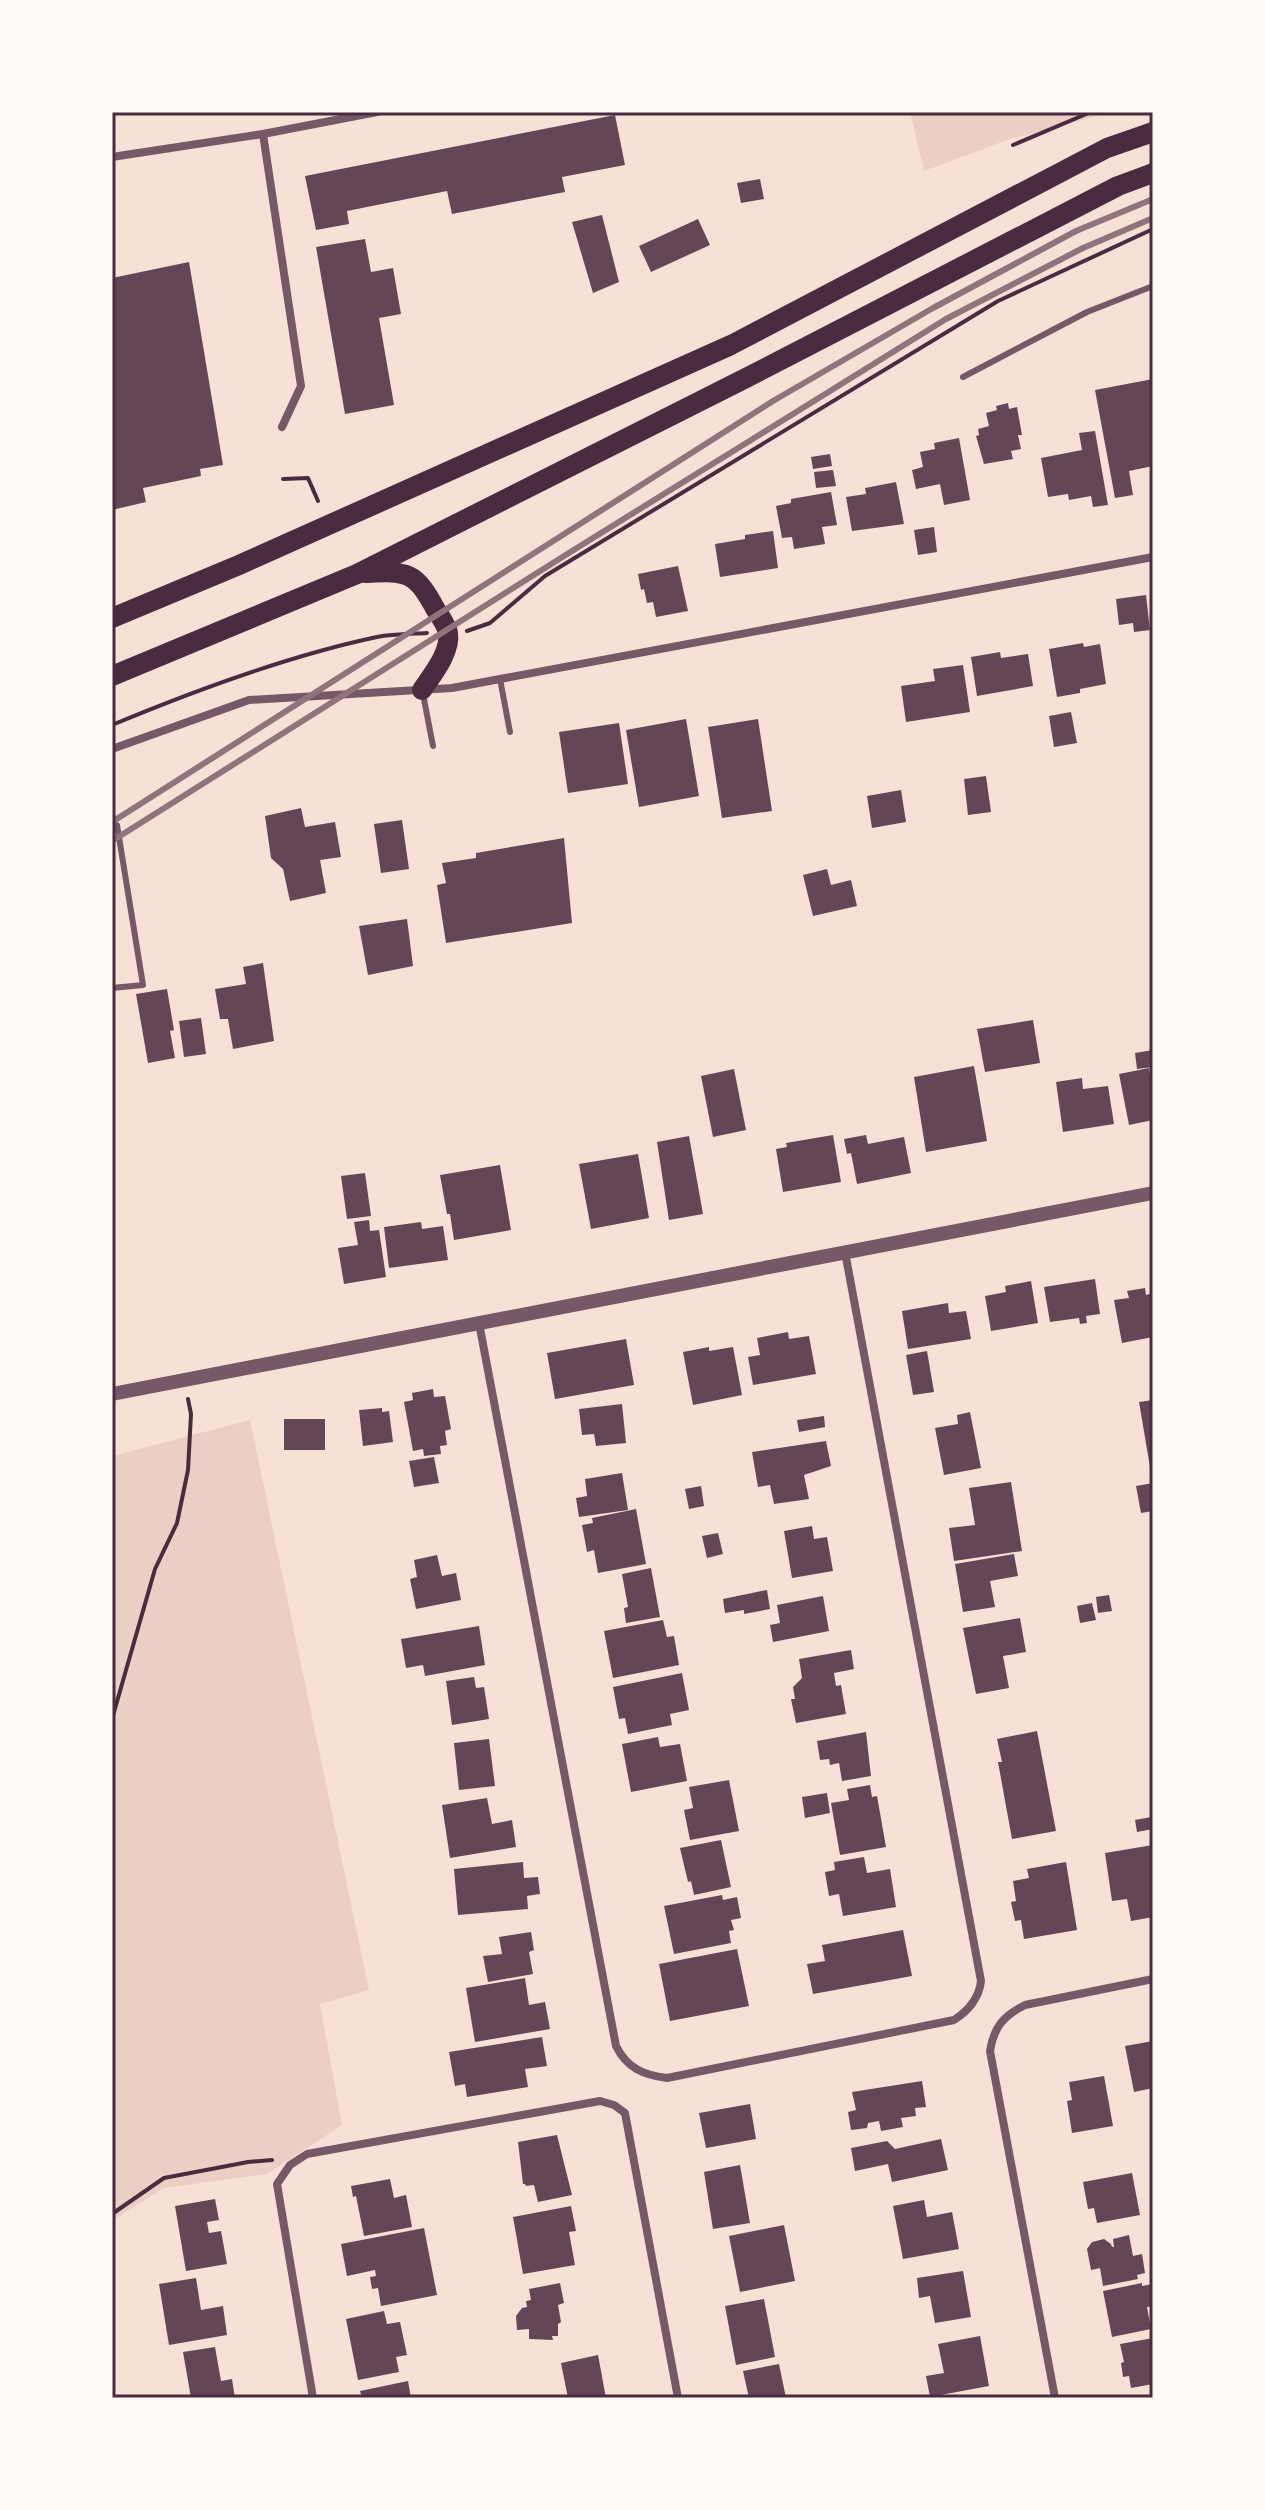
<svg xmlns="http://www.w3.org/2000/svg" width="1265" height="2510" viewBox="0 0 1265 2510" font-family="'Zilla Slab',serif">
<rect width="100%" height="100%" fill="#f7e1d7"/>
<!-- green -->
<g fill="#ebcfc5">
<polygon points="910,112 1113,112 1010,139 924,171"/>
<polygon points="250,1420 369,1990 320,2004 342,2125 267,2174 164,2188 112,2221 112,1456"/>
</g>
<!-- building -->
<g fill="#644757">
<polygon points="615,115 625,165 562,177 565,192 452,214 447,191 347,211 349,224 316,230 305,176"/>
<polygon points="760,179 764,199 741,203 737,183"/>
<polygon points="602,215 619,282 593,293 572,222"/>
<polygon points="698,219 710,245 651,272 639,246"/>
<polygon points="365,239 371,272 393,268 401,314 379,318 394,405 345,414 316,247"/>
<polygon points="189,262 223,465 200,469 201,476 143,488 146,502 112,510 112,278"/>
<polygon points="1153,379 1153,466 1129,471 1133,495 1115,498 1095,390"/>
<polygon points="1008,403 1009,409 1017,407 1022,435 1018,435 1021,449 1011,451 1013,459 984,464 976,436 979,435 978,429 989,426 986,413 997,410 996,406"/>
<polygon points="1095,431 1108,505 1093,507 1091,496 1069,500 1068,494 1048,497 1041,458 1082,450 1079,433"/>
<polygon points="959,438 970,500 944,505 940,484 916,489 912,470 923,467 920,452 935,449 934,443"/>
<polygon points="830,454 832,466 813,469 811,457"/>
<polygon points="833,470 836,486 816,488 814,472"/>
<polygon points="896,482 904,524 852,531 846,497 866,494 865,488"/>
<polygon points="831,492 837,525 822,527 825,544 794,549 792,537 782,538 776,506 791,503 791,499"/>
<polygon points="934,527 937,552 918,555 914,530"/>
<polygon points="773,531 778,568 720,577 715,544 745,539 745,535"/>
<polygon points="678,566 688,611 656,617 653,602 647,603 644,589 641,590 638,574"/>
<polygon points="1146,595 1150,630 1134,632 1133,623 1119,625 1116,599"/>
<polygon points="1083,643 1084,647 1100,644 1106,684 1080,689 1080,693 1057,697 1049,649"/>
<polygon points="1000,652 1001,658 1028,654 1033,686 977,696 971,657"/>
<polygon points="963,665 970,712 906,722 901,686 935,681 933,669"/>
<polygon points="1071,712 1077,743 1054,747 1049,716"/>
<polygon points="686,719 699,796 639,807 626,730"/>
<polygon points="758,719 772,811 722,818 708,727"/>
<polygon points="619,723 628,784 568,793 559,732"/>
<polygon points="986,776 991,812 968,815 964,779"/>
<polygon points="901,790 906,822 872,828 867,796"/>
<polygon points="301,808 305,827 335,822 341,857 320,860 326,893 290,901 283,869 271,858 265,816"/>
<polygon points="402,820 409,869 381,873 374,824"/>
<polygon points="564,838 572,923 446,943 437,885 446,883 442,863 476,858 476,853"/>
<polygon points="827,869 831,885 851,880 857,906 813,916 803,875"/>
<polygon points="407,919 413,966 368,975 359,926"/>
<polygon points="263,963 274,1041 233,1049 228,1019 220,1019 215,989 246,984 243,967"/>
<polygon points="167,989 174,1030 170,1031 175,1058 148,1063 136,994"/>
<polygon points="201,1018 206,1054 184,1057 179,1021"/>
<polygon points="1033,1020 1040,1063 985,1072 977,1029"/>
<polygon points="1153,1050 1153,1067 1137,1069 1135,1053"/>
<polygon points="974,1066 987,1141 926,1152 914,1077"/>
<polygon points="1149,1068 1151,1082 1153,1082 1153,1120 1129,1125 1119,1074"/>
<polygon points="734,1069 746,1130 713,1137 701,1076"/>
<polygon points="1082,1078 1083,1089 1108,1086 1114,1124 1063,1132 1056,1082"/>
<polygon points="833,1135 841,1182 783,1192 776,1149 787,1147 786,1143"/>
<polygon points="866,1135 868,1144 904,1137 911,1173 857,1184 851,1153 847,1154 844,1139"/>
<polygon points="689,1136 703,1214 669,1220 657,1142"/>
<polygon points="638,1154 649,1218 591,1229 579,1164"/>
<polygon points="500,1165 511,1230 454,1240 450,1214 447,1214 440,1175"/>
<polygon points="365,1173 371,1216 347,1219 341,1176"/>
<polygon points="369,1220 370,1231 379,1230 386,1277 344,1284 338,1248 358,1245 354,1222"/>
<polygon points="421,1222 422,1229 443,1226 448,1260 389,1268 384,1227"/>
<polygon points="1095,1279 1100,1314 1086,1316 1087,1323 1080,1324 1079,1318 1050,1322 1044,1287"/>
<polygon points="1031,1281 1038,1323 991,1331 985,1296 1006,1292 1005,1286"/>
<polygon points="1145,1288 1146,1295 1153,1293 1153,1337 1122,1343 1114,1300 1129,1298 1127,1291"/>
<polygon points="948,1303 949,1313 966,1311 971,1339 908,1349 902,1311"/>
<polygon points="788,1332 789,1339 809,1336 816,1374 753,1385 748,1357 760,1355 757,1338"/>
<polygon points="626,1339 634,1385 555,1399 547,1353"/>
<polygon points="709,1347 709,1351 733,1347 742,1395 693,1405 683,1352"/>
<polygon points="927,1351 934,1392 913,1395 906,1355"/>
<polygon points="433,1389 434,1397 445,1396 451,1429 445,1431 447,1445 440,1446 441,1454 424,1456 423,1449 413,1451 404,1402 413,1400 412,1393"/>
<polygon points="1153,1400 1153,1473 1151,1473 1139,1402"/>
<polygon points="622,1404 626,1443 596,1446 594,1434 582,1435 579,1409"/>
<polygon points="382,1408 382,1412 389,1411 393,1442 363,1446 359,1410"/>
<polygon points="970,1412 981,1468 944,1475 935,1428 958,1424 957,1415"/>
<polygon points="824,1416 825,1427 799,1432 797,1420"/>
<rect x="284" y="1419" width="41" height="31"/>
<polygon points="826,1441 831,1466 804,1475 809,1499 774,1504 770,1485 758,1487 752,1452"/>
<polygon points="434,1457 439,1483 414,1487 409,1461"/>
<polygon points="622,1473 628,1510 579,1517 576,1498 587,1496 585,1479"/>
<polygon points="1011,1482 1022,1551 954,1561 949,1528 975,1525 969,1488"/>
<polygon points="1153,1483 1153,1511 1141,1513 1136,1486"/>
<polygon points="701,1486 704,1506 689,1509 685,1489"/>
<polygon points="636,1509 646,1564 598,1573 594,1550 587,1552 582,1525 593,1523 592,1518"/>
<polygon points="812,1526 814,1539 827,1537 833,1571 792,1578 784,1531"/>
<polygon points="718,1533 723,1554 707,1558 702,1536"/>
<polygon points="1014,1554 1018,1576 990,1581 995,1607 963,1612 955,1564"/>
<polygon points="437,1555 442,1576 456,1573 461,1600 416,1609 410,1579 417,1577 414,1560"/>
<polygon points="651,1568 660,1617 626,1623 624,1608 628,1607 622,1574"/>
<polygon points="767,1590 770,1609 744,1614 744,1610 725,1613 723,1599"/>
<polygon points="1109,1595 1112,1611 1098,1613 1096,1597"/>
<polygon points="823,1596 829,1631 773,1642 770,1625 780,1623 777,1605"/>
<polygon points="1092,1603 1096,1620 1080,1623 1077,1606"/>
<polygon points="1020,1618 1026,1652 1003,1656 1009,1688 976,1694 963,1628"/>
<polygon points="663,1620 667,1637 674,1636 679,1665 613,1678 604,1631"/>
<polygon points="479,1626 485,1665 425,1676 423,1665 406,1668 401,1639"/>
<polygon points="851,1650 854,1669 834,1673 836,1686 841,1685 846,1714 796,1723 791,1699 795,1699 793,1687 802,1678 799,1659"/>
<polygon points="682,1673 689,1710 670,1714 672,1725 628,1734 625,1718 619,1719 613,1687"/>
<polygon points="474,1677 476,1688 484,1687 489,1719 452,1725 446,1681"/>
<polygon points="1037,1731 1056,1831 1012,1839 998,1762 1002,1762 997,1739"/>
<polygon points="866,1732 871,1776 842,1781 839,1763 830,1765 829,1759 820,1760 817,1741"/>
<polygon points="658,1737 660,1747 680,1744 687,1781 631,1792 622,1744"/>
<polygon points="489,1739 495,1786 459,1790 454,1743"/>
<polygon points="729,1780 739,1831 690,1840 684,1810 693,1808 689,1787"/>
<polygon points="870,1785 872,1797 877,1796 886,1847 840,1855 831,1803 849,1800 847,1789"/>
<polygon points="827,1793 830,1813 805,1818 802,1797"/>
<polygon points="487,1798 492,1824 512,1820 516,1847 450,1858 442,1805"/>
<polygon points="1151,1817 1153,1829 1137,1832 1135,1820"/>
<polygon points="721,1840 731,1887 694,1895 691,1881 688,1882 680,1848"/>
<polygon points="1153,1845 1153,1917 1131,1921 1127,1899 1112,1901 1105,1853"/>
<polygon points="864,1857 867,1873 890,1869 896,1907 843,1916 839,1894 829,1896 825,1872 835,1870 834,1862"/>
<polygon points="523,1862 524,1878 538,1877 540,1894 527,1896 528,1909 458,1915 454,1869"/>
<polygon points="1066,1862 1077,1930 1024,1939 1021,1920 1015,1921 1011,1902 1016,1901 1013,1881 1029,1878 1027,1869"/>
<polygon points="722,1895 723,1900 737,1897 741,1918 731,1920 734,1930 729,1931 731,1943 674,1954 664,1906"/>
<polygon points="903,1930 912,1976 813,1994 807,1964 825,1961 822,1945"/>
<polygon points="531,1932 534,1950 529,1952 533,1974 488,1982 483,1956 502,1954 499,1937"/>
<polygon points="737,1949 749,2006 670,2021 659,1964"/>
<polygon points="525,1978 529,2005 545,2002 550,2029 475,2042 466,1988"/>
<polygon points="542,2037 547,2066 525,2069 528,2087 467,2097 465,2084 455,2086 449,2052"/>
<polygon points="1153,2041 1153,2088 1134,2092 1125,2046"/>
<polygon points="1104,2076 1113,2126 1072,2133 1067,2101 1072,2100 1069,2082"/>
<polygon points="922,2081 926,2107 915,2108 916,2116 901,2118 903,2127 881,2131 879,2121 868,2123 867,2128 851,2130 848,2112 856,2110 852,2092"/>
<polygon points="750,2104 756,2139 706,2148 699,2113"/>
<polygon points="557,2135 572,2195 538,2202 534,2185 526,2186 525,2184 523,2184 518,2142"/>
<polygon points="941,2139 948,2170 892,2182 888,2164 855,2171 851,2148 887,2141 895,2149"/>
<polygon points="740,2165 750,2223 713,2229 704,2172"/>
<polygon points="1132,2173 1140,2215 1097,2223 1094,2208 1088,2209 1083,2182"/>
<polygon points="390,2179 394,2198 406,2195 412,2227 364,2236 356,2196 353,2197 351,2186"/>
<polygon points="215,2199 219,2220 207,2222 209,2233 221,2231 227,2264 186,2271 175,2206"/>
<polygon points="924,2200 927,2217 952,2212 959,2249 903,2259 893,2206"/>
<polygon points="571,2206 576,2231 569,2232 575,2265 523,2274 513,2217"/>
<polygon points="784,2225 795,2281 740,2292 729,2236"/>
<polygon points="424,2228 437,2295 381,2306 378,2288 372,2289 370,2277 376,2276 375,2270 347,2276 341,2244"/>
<polygon points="1129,2235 1133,2256 1142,2254 1145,2273 1137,2275 1138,2279 1103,2286 1100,2268 1091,2270 1087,2249 1092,2242 1104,2239 1111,2244 1112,2247 1114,2247 1113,2239"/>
<polygon points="963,2271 971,2317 935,2323 930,2296 919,2298 917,2278"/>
<polygon points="196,2278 201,2310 223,2306 227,2335 169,2345 159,2284"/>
<polygon points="560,2283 564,2303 558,2305 561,2322 558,2324 558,2336 552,2336 553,2340 529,2339 529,2329 517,2330 516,2316 522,2308 527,2307 526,2301 531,2300 529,2289"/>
<polygon points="1142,2283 1142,2286 1153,2284 1153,2306 1147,2307 1151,2329 1112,2337 1103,2291"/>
<polygon points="764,2299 775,2357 736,2365 725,2306"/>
<polygon points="384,2311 387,2324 400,2322 407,2355 396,2357 399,2372 358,2380 346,2319"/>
<polygon points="980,2336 989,2386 930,2397 926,2376 944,2373 938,2344"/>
<polygon points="1153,2338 1153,2384 1131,2388 1129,2376 1123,2377 1121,2363 1124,2362 1120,2344"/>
<polygon points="215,2347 221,2381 232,2379 235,2398 191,2398 183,2352"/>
<polygon points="598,2355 606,2398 568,2398 561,2363"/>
<polygon points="779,2364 786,2398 749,2398 743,2371"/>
<polygon points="408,2381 411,2398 362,2398 360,2391"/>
</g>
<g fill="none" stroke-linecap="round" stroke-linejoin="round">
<!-- path -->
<g stroke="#4a2c40" stroke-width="4">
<polyline points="1013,145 1091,112"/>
<polyline points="283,479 308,478 318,501"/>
<polyline points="467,631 490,623 545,576 998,301 1153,229"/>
<path d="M112 725C196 690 287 656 377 637 393 634 410 634 427 633"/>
<polyline points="112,1719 155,1569 177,1523 188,1470 191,1414 188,1399"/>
<polyline points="112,2214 164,2178 248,2162 272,2160"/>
</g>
<!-- service -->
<g stroke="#755966" stroke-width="6">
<polyline points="963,377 1087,312 1153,286"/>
<polyline points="500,679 510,732"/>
<polyline points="423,694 433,746"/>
<polyline points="112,825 117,825 143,985 112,988"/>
</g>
<!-- minor -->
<g stroke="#755966" stroke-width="8">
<polyline points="263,134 301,386 282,427"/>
<polyline points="112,157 263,134 377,112"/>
<polyline points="112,749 249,700 452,688 1153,557"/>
<path d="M479 1323 616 2046C627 2068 643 2075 667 2078L954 2020C968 2011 979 1998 981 1981L845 1252"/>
<polyline points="313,2398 277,2184 290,2165 307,2154 600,2101 614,2105 625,2113 678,2398"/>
<path d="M1055 2398 990 2051C994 2027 1003 2016 1025 2005L1153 1979"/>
</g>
<!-- tertiary -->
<polyline stroke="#755966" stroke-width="14" points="112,1394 1153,1193"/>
<!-- primary -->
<g stroke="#4a2c40" stroke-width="20">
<path d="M365 573C408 571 415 571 436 610 440 616 447 626 448 633 451 652 432 675 422 690"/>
<polyline points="112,618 239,565 731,345 1107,148 1153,132"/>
<polyline points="112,676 357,574 746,378 1118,186 1153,173"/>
</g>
<!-- rail -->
<g stroke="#8f747c" stroke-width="6">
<polyline points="112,822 773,401 933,308 1076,231 1153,199"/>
<polyline points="112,841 564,556 946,319 1083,248 1153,218"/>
</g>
</g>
<!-- border -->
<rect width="1265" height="2510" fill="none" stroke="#fffaf5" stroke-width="228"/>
<rect x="114" y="114" width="1037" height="2282" fill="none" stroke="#4a2c40" stroke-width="3"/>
</svg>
